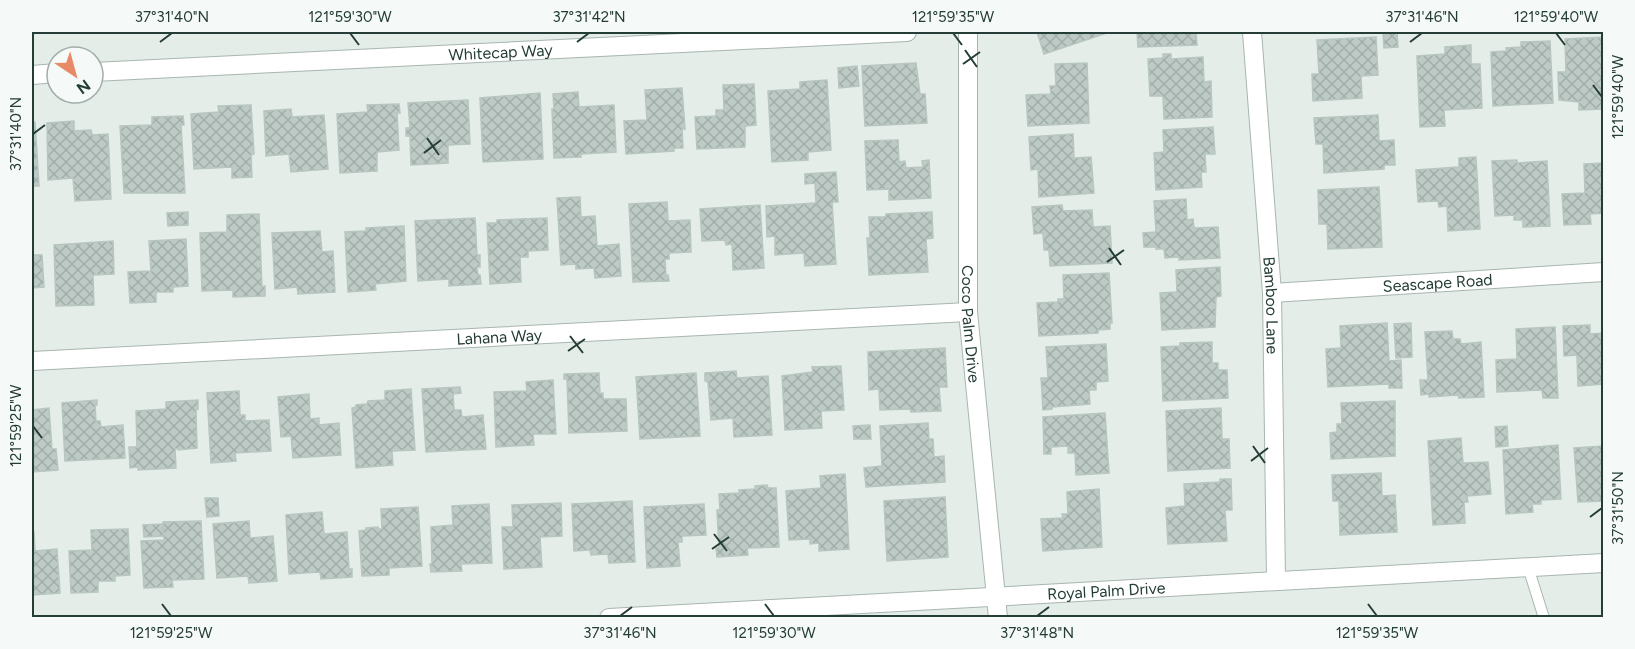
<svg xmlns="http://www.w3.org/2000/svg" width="1635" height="649" viewBox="0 0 1635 649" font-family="Figtree,sans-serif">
<defs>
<pattern id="building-cross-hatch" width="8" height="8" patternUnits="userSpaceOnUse" patternTransform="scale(1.5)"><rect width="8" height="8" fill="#bdcac5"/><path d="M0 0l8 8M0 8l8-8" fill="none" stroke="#a2aeaa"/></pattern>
</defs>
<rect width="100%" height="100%" fill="#e5ede9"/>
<!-- building -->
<g fill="url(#building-cross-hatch)" stroke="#b7c6c0" stroke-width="1.5">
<polygon points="1037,32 1106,32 1107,33 1044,54"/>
<polygon points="1137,32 1196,32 1197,45 1138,47"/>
<polygon points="1383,32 1397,32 1398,47 1384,48"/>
<polygon points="1376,37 1378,75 1361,76 1362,98 1313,101 1312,74 1319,74 1317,40"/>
<polygon points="1604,37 1603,109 1579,110 1579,102 1559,100 1558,72 1566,72 1565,39"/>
<polygon points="1550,41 1553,103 1493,106 1491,52 1507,51 1506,48 1521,47 1521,42"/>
<polygon points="1471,45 1471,64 1480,64 1482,108 1444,110 1445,126 1420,127 1417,56 1445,54 1445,47"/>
<polygon points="1163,54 1171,54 1171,59 1203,57 1204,82 1211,81 1212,117 1164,119 1163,96 1150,96 1148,59 1163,58"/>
<polygon points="916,63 920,94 925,94 927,123 865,126 862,66"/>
<polygon points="1087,63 1089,123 1028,126 1026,95 1051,94 1050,86 1056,86 1055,64"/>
<polygon points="857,66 859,86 839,88 838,68"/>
<polygon points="827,80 831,150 808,152 808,160 772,162 768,91 800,89 800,82"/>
<polygon points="754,84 756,125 745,126 745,147 697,149 695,117 716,116 716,110 724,110 723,85"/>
<polygon points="682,88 685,129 682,129 683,148 674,148 674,151 626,154 624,121 647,120 645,90"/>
<polygon points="578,92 579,107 614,105 616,152 581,154 581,157 554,158 552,109 554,109 553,94"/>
<polygon points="540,93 543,159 483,162 480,98"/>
<polygon points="468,100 470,144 448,145 448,163 411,165 410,136 406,136 406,128 410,128 408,103"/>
<polygon points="399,104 400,113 397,113 399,150 377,152 377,171 340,173 337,114 368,112 367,105"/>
<polygon points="251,105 254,154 251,155 252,177 232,178 232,167 194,169 191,114 219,112 218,106"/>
<polygon points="291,109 292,117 324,115 328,169 291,172 289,154 266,156 264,111"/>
<polygon points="1378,115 1379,141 1394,140 1395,165 1384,165 1384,169 1324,173 1323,144 1316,144 1314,118"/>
<polygon points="183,116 184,125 181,125 185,193 124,193 120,126 152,125 152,117"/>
<polygon points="74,121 74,131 91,130 92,135 108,134 111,199 75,201 73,178 48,180 47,123"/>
<polygon points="35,122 39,186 32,186 32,123"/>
<polygon points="1213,127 1215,154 1205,154 1206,172 1201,172 1202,187 1156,190 1154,153 1164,152 1163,130"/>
<polygon points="1073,134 1074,158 1091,157 1094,193 1039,197 1038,169 1031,170 1029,137"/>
<polygon points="898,140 899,162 905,161 906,168 923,167 922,161 929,160 931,198 889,200 889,189 867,190 865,141"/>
<polygon points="1476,157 1480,229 1448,231 1447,206 1439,207 1438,201 1418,202 1416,170 1459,167 1459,158"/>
<polygon points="1517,160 1517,163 1547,161 1550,226 1523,227 1523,220 1514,220 1514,215 1495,216 1492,161"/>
<polygon points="1604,163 1604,213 1590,214 1591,224 1564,225 1562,194 1585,193 1584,164"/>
<polygon points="836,172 838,202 832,202 836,264 805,266 804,253 775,255 775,236 767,237 766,206 816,203 815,183 805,184 805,174"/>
<polygon points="1379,187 1382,247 1328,249 1327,224 1319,224 1318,190"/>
<polygon points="580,197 581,217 595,216 597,246 619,244 621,276 595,278 594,268 576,269 576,264 561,265 557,198"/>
<polygon points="1186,199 1187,220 1193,219 1194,228 1218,227 1220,258 1179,260 1179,257 1165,258 1164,249 1156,249 1157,247 1144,247 1143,233 1156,232 1154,201"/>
<polygon points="667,202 668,221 690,220 691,252 669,253 669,259 665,259 666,276 668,275 669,281 633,282 629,204"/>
<polygon points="760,205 764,268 733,270 732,244 726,245 725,240 702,241 700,209"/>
<polygon points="1062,205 1063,211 1092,210 1093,227 1110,226 1112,263 1050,266 1049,250 1044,250 1043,233 1034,234 1032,207"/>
<polygon points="188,212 188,225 168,226 167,213"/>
<polygon points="932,212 933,238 926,239 928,272 869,275 867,238 870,238 869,217 886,217 886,214"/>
<polygon points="259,214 262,287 265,286 265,296 233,297 233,290 202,291 200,233 227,232 227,215"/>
<polygon points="475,218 477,255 480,255 480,267 477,267 478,275 480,275 481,284 449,286 449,279 418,281 415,221"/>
<polygon points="547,218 548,250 528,251 528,257 520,257 521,282 490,284 487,223 497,223 497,220"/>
<polygon points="404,226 406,281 375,284 376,290 348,292 345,232 366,231 366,228"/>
<polygon points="320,231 322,252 333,251 335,292 298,294 297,287 275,289 272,233"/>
<polygon points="186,239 188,286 173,287 173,292 156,292 156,302 130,303 128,272 151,271 149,241"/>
<polygon points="113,241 114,274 93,275 94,305 56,306 54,245"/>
<polygon points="32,255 42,255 44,287 32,288"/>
<polygon points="1220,267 1221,296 1216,297 1215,327 1162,330 1160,293 1177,292 1176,270"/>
<polygon points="1109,273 1112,323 1110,323 1110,329 1098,330 1098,333 1039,336 1037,303 1058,302 1058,299 1064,299 1063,275"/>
<polygon points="1387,323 1389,361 1401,360 1402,388 1389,388 1389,384 1328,387 1326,349 1341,348 1340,326"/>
<polygon points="1411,323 1412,357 1396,358 1394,324"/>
<polygon points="1590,325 1590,334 1604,333 1604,384 1578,386 1577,355 1564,356 1563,326"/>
<polygon points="1555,327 1558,398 1543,398 1542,390 1497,392 1496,360 1517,359 1516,329"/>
<polygon points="1452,331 1453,339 1460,339 1461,344 1481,342 1484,397 1459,398 1458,395 1429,397 1429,394 1421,395 1420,380 1428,380 1425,332"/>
<polygon points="1212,342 1212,363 1218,363 1218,370 1227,370 1228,398 1163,401 1161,347 1180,346 1180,343"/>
<polygon points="1106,344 1108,381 1096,382 1096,390 1089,390 1090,404 1052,407 1052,409 1043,410 1041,378 1048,378 1046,347"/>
<polygon points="945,348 947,387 939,387 941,411 911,412 910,409 880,410 879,389 869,390 868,352"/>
<polygon points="841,366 844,410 821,411 822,428 785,430 782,376 813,372 812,367"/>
<polygon points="736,371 737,378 768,376 772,435 734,437 733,418 711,420 708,382 705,381 705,373"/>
<polygon points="599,373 600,394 603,393 603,399 626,399 627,431 569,433 567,379 564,379 564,374"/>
<polygon points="696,373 700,436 640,439 636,377"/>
<polygon points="553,380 556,434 533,434 534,445 496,447 494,392 527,391 526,382"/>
<polygon points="460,387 461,393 453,394 454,410 461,410 462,417 483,415 486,449 426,452 422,389"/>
<polygon points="411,389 415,450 392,451 393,465 356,468 352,408 356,407 356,405 367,404 368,401 385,400 385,391"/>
<polygon points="239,391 240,415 245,415 245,421 269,420 271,451 235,453 236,461 211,463 207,393"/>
<polygon points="309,394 310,419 319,418 319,425 339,423 341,455 293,458 291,436 281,437 278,397"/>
<polygon points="97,400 97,405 95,405 96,421 100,421 101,427 123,425 125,458 65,461 62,403"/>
<polygon points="198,400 198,409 196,410 197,448 178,450 178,448 175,449 176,468 138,470 138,467 130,468 129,447 137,447 136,411 166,409 166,402"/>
<polygon points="1395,401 1395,456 1331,459 1330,433 1337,432 1337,424 1342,424 1341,403"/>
<polygon points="49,408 52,449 56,449 58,470 32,472 32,410"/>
<polygon points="1221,408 1222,439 1229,439 1230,468 1168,471 1166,411"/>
<polygon points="1105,413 1109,473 1076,475 1075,453 1068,453 1068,446 1051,447 1051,454 1044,454 1043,417"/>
<polygon points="928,423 929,439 933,439 934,457 944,456 945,482 866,487 864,468 882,466 880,426"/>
<polygon points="870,425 871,439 854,439 853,426"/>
<polygon points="1507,426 1508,446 1496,447 1495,427"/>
<polygon points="1461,438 1463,463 1488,462 1491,494 1467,496 1468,502 1464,502 1465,523 1433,525 1428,441"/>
<polygon points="1558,445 1561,499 1541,500 1541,504 1532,504 1533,512 1506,514 1503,450"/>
<polygon points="1604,446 1604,501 1578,502 1574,448"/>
<polygon points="1381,473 1382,496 1395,495 1397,532 1340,535 1339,501 1333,501 1332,475"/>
<polygon points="845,474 849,549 819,551 819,543 810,544 810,539 789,540 786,491 821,488 820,476"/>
<polygon points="1220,479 1231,479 1232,510 1225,510 1227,541 1168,544 1166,508 1185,506 1184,484 1220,482"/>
<polygon points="767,485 768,488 776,488 779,547 747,548 748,555 717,557 716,548 719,548 717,510 720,510 719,494 739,493 739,490 755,489 755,486"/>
<polygon points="1099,489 1102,547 1043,551 1041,519 1063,518 1062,514 1068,514 1067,492"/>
<polygon points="945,497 948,557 887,561 884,501"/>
<polygon points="205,498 218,498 219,516 207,517"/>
<polygon points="632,501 635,562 609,563 608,554 591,555 590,550 574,551 572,504"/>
<polygon points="561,503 562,536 540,537 542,567 504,569 502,527 513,527 512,505"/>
<polygon points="489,504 492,563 461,564 462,571 431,572 430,564 432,564 431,527 453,525 452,506"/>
<polygon points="704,504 706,535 682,536 682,542 678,542 680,566 647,568 644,507"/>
<polygon points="418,507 422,566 389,568 389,575 362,576 359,531 366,530 366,528 378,527 378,529 382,529 381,509"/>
<polygon points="322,512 324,534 347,532 349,569 352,569 352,577 321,579 320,572 289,574 286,515"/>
<polygon points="201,521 204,579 172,580 173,587 144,588 141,541 164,540 163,522"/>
<polygon points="249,521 250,538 273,536 277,581 249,583 248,576 217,578 213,524"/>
<polygon points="162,524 163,536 144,537 143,525"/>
<polygon points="128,529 130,575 115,576 115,581 98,581 98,592 71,593 69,551 92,550 91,530"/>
<polygon points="34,532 35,551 57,549 60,593 32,595 32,533"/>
</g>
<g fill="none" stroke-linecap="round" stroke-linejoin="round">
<defs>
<polyline id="service" points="1528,567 1544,618"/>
<g id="minor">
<path id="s1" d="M968 32V312L998 618"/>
<path id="s2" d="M1252 32 1272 293 1276 580"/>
<path id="s3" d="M93 72 907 32"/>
<polyline points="32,75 57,73"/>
<path id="s4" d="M1272 293 1604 272"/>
<path id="s5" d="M32 361 968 312"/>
<path id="s6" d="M609 618 1604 563"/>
</g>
</defs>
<!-- service casing -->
<use href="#service" stroke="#a8b5b0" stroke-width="12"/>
<!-- minor casing -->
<use href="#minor" stroke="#a8b5b0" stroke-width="20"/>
<!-- service -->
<use href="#service" stroke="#fff" stroke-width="10"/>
<!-- minor -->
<use href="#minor" stroke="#fff" stroke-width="18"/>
</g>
<!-- ticks -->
<path fill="none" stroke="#253d37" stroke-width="2" d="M350 33 359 45M953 33 962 45M1556 33 1565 45M160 42 172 33M577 42 589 33M1410 42 1422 33M965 50 977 67M963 64 980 52M1593 85 1602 97M33 134 45 125M427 138 439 155M424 153 441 140M1109 248 1121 265M1107 262 1124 250M570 336 583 353M568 351 585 339M33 426 42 438M1253 446 1265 463M1251 461 1268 448M1590 517 1602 508M714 534 727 551M712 549 729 537M162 604 171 616M765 604 774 616M1368 604 1377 616M620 616 632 607M1037 616 1049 607"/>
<g text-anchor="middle" stroke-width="5" stroke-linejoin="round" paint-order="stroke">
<!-- street labels -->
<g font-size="16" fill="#253d37" stroke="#f5f9f7">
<text dy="6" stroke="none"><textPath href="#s3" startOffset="408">Whitecap Way</textPath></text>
<text dy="6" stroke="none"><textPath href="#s4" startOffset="166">Seascape Road</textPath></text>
<text dy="6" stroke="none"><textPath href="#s2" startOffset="274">Bamboo Lane</textPath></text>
<text dy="6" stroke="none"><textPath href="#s1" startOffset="292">Coco Palm Drive</textPath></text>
<text dy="6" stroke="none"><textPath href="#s5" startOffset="468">Lahana Way</textPath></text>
<text dy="6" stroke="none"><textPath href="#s6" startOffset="498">Royal Palm Drive</textPath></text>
</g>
</g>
<!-- border -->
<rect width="1635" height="649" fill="none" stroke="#f5f9f7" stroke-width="66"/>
<!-- north arrow -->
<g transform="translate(75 75) rotate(144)"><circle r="28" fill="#f5f9f7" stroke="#a2aeaa" stroke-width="1.5"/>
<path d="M0-4.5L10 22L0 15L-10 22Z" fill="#e88a68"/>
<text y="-9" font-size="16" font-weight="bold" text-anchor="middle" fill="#253d37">N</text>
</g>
<rect x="33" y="33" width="1569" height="583" fill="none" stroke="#253d37" stroke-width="2"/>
<g font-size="15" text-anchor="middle" fill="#253d37">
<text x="172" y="22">37°31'40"N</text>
<text x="350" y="22">121°59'30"W</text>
<text x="589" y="22">37°31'42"N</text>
<text x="953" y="22">121°59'35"W</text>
<text x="1422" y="22">37°31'46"N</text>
<text x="1556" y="22">121°59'40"W</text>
<text transform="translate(1618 97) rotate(-90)" y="5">121°59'40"W</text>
<text transform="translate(16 134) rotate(-90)" y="5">37°31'40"N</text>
<text transform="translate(16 426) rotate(-90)" y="5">121°59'25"W</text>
<text transform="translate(1618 508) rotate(-90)" y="5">37°31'50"N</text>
<text x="171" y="638">121°59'25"W</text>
<text x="620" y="638">37°31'46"N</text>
<text x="774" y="638">121°59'30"W</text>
<text x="1037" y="638">37°31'48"N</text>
<text x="1377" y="638">121°59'35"W</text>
</g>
</svg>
